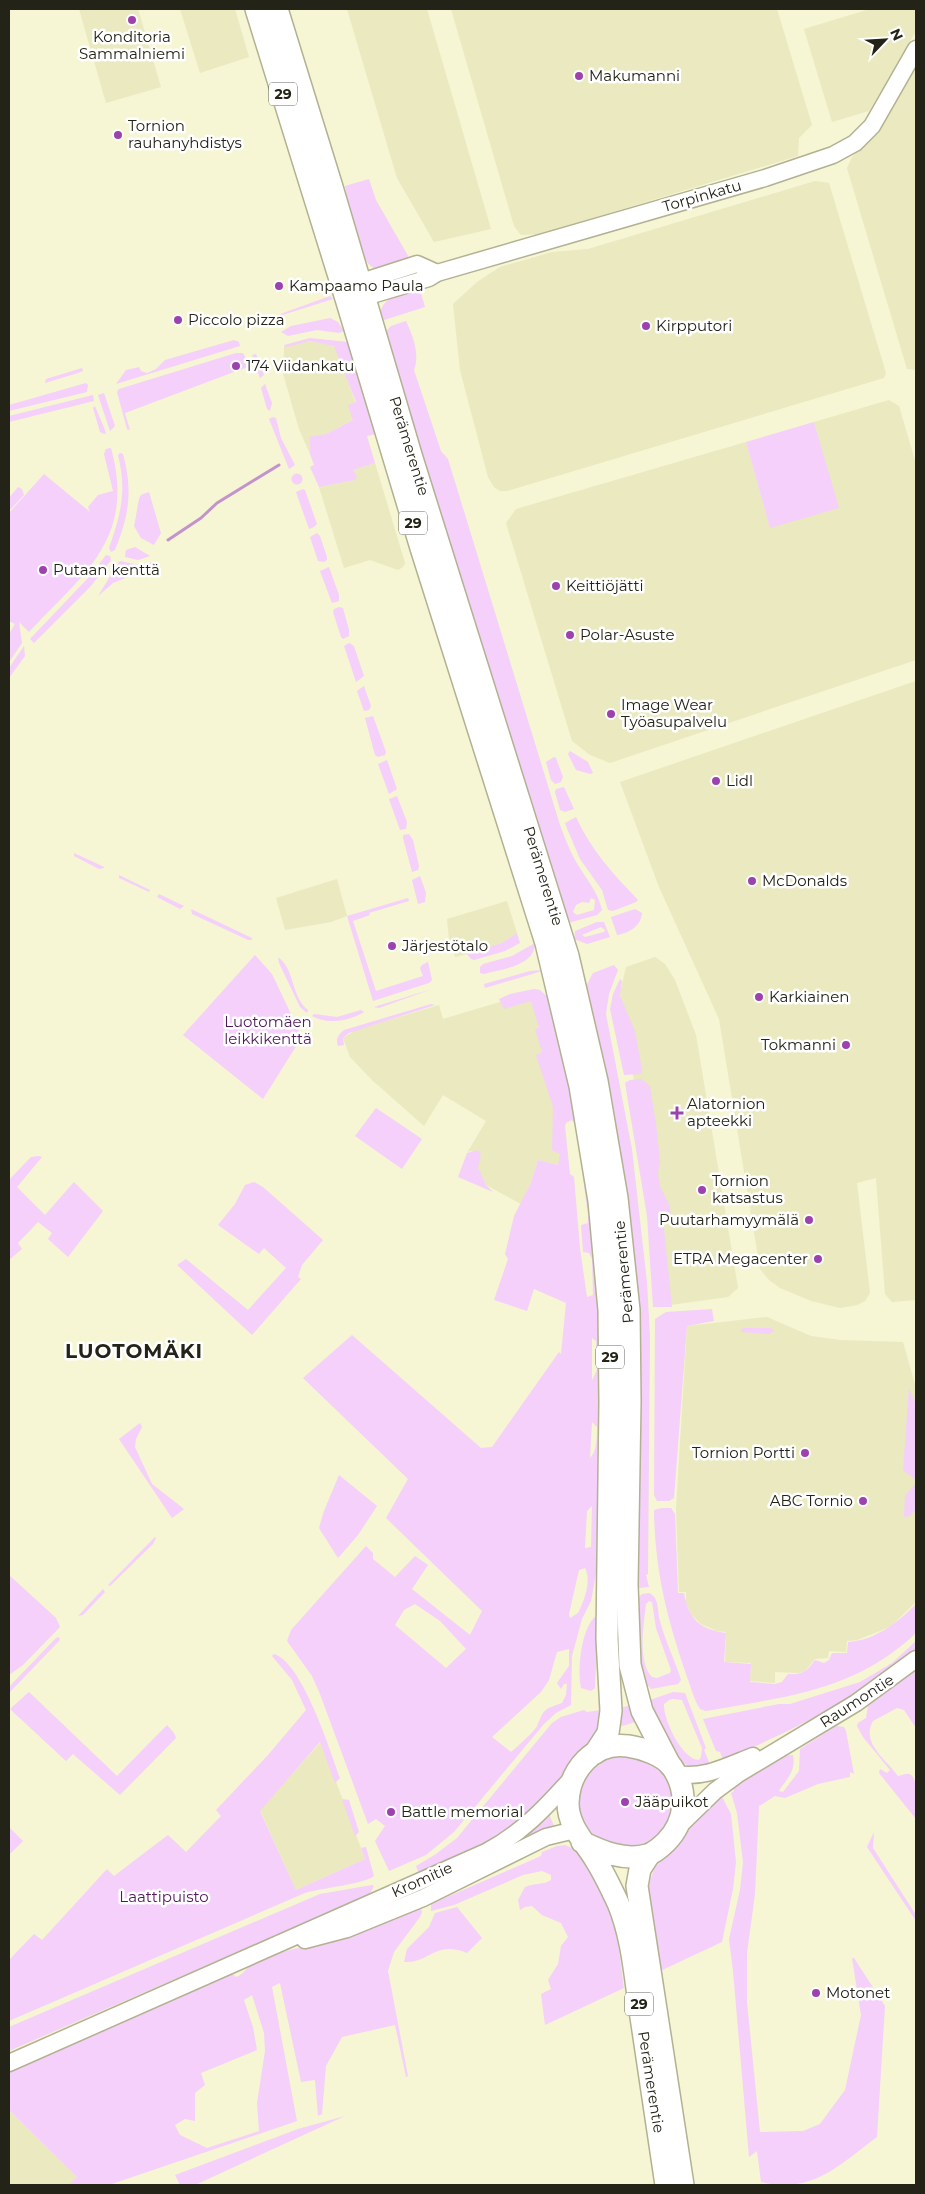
<svg xmlns="http://www.w3.org/2000/svg" width="925" height="2194" viewBox="0 0 925 2194" font-family="Montserrat,sans-serif">
<rect width="100%" height="100%" fill="#f6f5d4"/>
<!-- built -->
<g fill="#eae9c0">
<polygon points="79,9 138,9 161,87 106,103"/>
<polygon points="180,9 235,9 249,57 200,73"/>
<polygon points="347,9 427,9 491,229 434,242 397,178"/>
<polygon points="451,9 777,9 812,125 799,138 798,156 540,234 521,235 514,226"/>
<polygon points="870,9 916,9 916,31 869,111 832,122 804,29"/>
<polygon points="916,67 916,370 907,369 847,168 852,157 878,134"/>
<polygon points="815,181 829,183 886,373 884,378 507,491 500,491 494,487 488,477 460,370 453,304 477,282 500,267 552,252 588,249"/>
<polygon points="310,341 327,344 336,347 360,416 326,434 309,439 310,454 299,429 280,363 284,355 284,346"/>
<polygon points="889,400 899,406 916,464 916,660 610,763 590,755 572,741 506,523 516,509 746,442 770,527 838,508 814,422"/>
<polygon points="375,463 405,563 403,567 398,570 370,560 344,568 319,487 355,480 356,474 353,470"/>
<polygon points="916,681 916,1300 892,1302 885,1294 876,1178 857,1183 870,1293 865,1301 857,1305 840,1308 811,1301 780,1288 769,1280 760,1269 719,1019 659,887 620,782"/>
<polygon points="337,879 347,916 331,922 285,930 276,898"/>
<polygon points="507,901 517,933 502,943 488,949 455,957 449,939 447,919"/>
<polygon points="655,957 665,964 675,980 696,1035 738,1288 728,1297 670,1305 620,993 626,967"/>
<polygon points="533,992 564,1153 558,1165 538,1160 530,1185 521,1204 486,1185 477,1167 481,1154 470,1151 467,1153 486,1121 443,1095 424,1126 372,1080 350,1057 343,1038 356,1030 439,1005 443,1019"/>
<polygon points="767,1317 811,1336 840,1340 903,1342 916,1388 916,1602 890,1627 857,1640 847,1641 846,1652 829,1651 828,1658 815,1659 805,1671 799,1673 775,1672 775,1683 750,1681 751,1663 725,1662 726,1632 717,1631 701,1624 691,1614 686,1602 686,1592 679,1592 676,1509 687,1326"/>
<polygon points="321,1742 365,1859 296,1890 260,1810"/>
<polygon points="9,2110 77,2177 68,2185 9,2185"/>
</g>
<!-- green -->
<g fill="#f4d0fb" fill-rule="evenodd">
<path d="M369 179 376 200 411 261 376 269C354 260 350 208 345 186Z"/>
<path d="M410 290H420L425 307 381 321C377 301 394 296 410 290Z"/>
<polygon points="330,296 333,299 276,317 275,316"/>
<polygon points="330,318 338,322 344,331 339,333 317,330 288,336 281,332 291,326"/>
<path d="M406 321C413 336 420 354 414 370L441 451 448 459 560 825C565 838 570 852 578 865 587 880 598 892 602 910L597 915 568 923 417 442 386 331 391 326ZM591 898 595 900 594 910 577 915 573 912 576 905 582 902 589 903Z"/>
<polygon points="310,338 348,342 376,434 367,436 375,463 353,470 357,476 355,480 319,487 310,467 314,465 310,454 309,437 326,434 353,420 348,405 356,402 334,346 310,341 286,347 284,345"/>
<polygon points="234,340 239,342 240,346 116,384 126,370 139,367 141,371 147,373 156,369 165,360"/>
<polygon points="236,353 243,353 250,366 125,413 130,430 127,429 117,392 119,389"/>
<polygon points="256,354 264,375 260,378 252,355"/>
<polygon points="82,368 83,371 78,373 45,383 46,379"/>
<polygon points="86,383 88,385 87,392 9,411 9,405"/>
<polygon points="265,384 272,403 270,411 267,409 261,388"/>
<polygon points="104,393 115,426 110,431 98,395"/>
<polygon points="93,395 94,401 9,422 9,416"/>
<polygon points="95,406 105,430 106,433 104,434 100,432 93,408"/>
<polygon points="273,417 276,418 281,438 295,465 289,469 269,419"/>
<polygon points="814,422 839,508 770,528 746,442"/>
<path d="M111 448C136 539 84 573 29 632L19 622 22 643 9 662V634L15 624 9 621V513L44 474 90 512 88 507 98 495 113 491 104 454 106 449Z"/>
<path d="M120 453 123 454C133 491 129 515 115 550L111 552 109 548C121 514 127 491 118 455Z"/>
<circle cx="297" cy="479" r="5.5"/>
<polygon points="18,487 22,489 24,495 9,511 9,498"/>
<polygon points="303,489 305,490 317,524 314,527 309,529 296,492"/>
<path d="M149 492 161 533 154 545 141 538 134 526C136 520 138 497 141 495 141 495 148 492 149 492Z"/>
<polygon points="317,533 320,536 327,557 327,560 324,562 318,561 310,537"/>
<polygon points="135,547 150,556 138,560 125,557 126,550"/>
<polygon points="106,555 110,556 111,560 91,586 34,643 30,639 90,576"/>
<polygon points="121,561 138,565 155,562 157,565 113,583 98,596 119,562"/>
<polygon points="329,567 339,595 339,601 332,603 320,571"/>
<polygon points="339,607 343,608 349,630 349,636 343,639 341,637 333,612 334,609"/>
<polygon points="349,643 354,646 364,676 356,682 344,646"/>
<polygon points="24,646 25,656 9,678 9,668"/>
<polygon points="364,686 371,706 369,710 364,711 357,691"/>
<polygon points="373,716 386,752 385,755 378,757 375,755 365,718"/>
<polygon points="570,751 588,762 593,773 590,774 576,770 568,754"/>
<polygon points="554,757 556,758 563,777 561,782 555,784 551,780 546,762"/>
<polygon points="387,760 397,789 389,794 378,764"/>
<polygon points="564,787 574,809 565,812 560,810 555,792 556,789"/>
<polygon points="397,796 407,822 406,829 400,830 389,799"/>
<path d="M576 817C591 850 613 874 638 900L636 902 613 911 608 910 602 890 580 859 566 826 565 823Z"/>
<polygon points="409,834 413,840 419,866 418,870 412,872 403,838 403,835"/>
<polygon points="74,853 104,867 104,868 99,869 74,856"/>
<polygon points="119,875 150,890 149,892 119,878"/>
<polygon points="420,876 426,893 425,902 418,904 412,880"/>
<polygon points="159,894 184,906 180,909 157,897"/>
<polygon points="408,898 409,901 369,913 370,915 353,921 376,991 423,976 420,968 422,965 428,962 432,980 429,983 373,1001 347,916"/>
<polygon points="191,909 252,938 252,940 248,940 192,914"/>
<path d="M635 909 642 913C641 926 629 933 617 935L611 917Z"/>
<path d="M597 922H604L610 937 587 944 574 939 575 931ZM601 927 605 930 604 932 585 937 582 935Z"/>
<polygon points="517,933 520,943 505,951 474,960 471,959 467,954 502,943"/>
<path d="M535 943C535 966 502 969 484 974L480 973V967L483 964 512 956Z"/>
<polygon points="255,955 272,974 300,1033 300,1040 263,1099 183,1035"/>
<path d="M278 957C295 969 291 997 308 1010L307 1013 300 1007 279 963Z"/>
<polygon points="614,965 618,970 609,994 606,1014 632,1149 647,1282 650,1337 648,1574 646,1575 649,1587 638,1588 636,1555 633,1252 612,1101 586,986 593,973"/>
<polygon points="541,970 539,972 485,988 484,984 530,971"/>
<polygon points="620,979 622,981 620,996 635,1031 642,1070 641,1074 624,1075 610,1009 613,994"/>
<polygon points="432,989 379,1008 374,1007"/>
<path d="M534 989 540 990 549 998 579 1119 601 1310 600 1552 591 1601 582 1619 572 1656 571 1705 556 1713 544 1724 454 1832 426 1855 389 1871 375 1841 385 1826 376 1819 368 1824 320 1694 312 1676 287 1641 291 1630 366 1546 373 1553V1559L395 1577 415 1556 428 1565 412 1589 470 1635 482 1611 386 1518 408 1479 303 1378 352 1335 481 1448 492 1447 559 1352 561 1354 566 1303 534 1289 527 1311 494 1300 508 1259 505 1254 514 1216 530 1185 538 1160 558 1165 560 1154 552 1150 553 1107 536 1055 542 1052 535 1029 539 1028 531 1001 504 1009 499 999 510 994ZM572 1120 576 1126 588 1215V1223L581 1225 583 1252 589 1253 592 1259 593 1295 587 1297 580 1248 574 1177 570 1174 565 1126 566 1123ZM592 1338 596 1341 597 1370 592 1380ZM592 1422 597 1427C597 1437 597 1452 590 1458ZM592 1506 591 1547 585 1548 587 1511ZM585 1568C592 1580 584 1602 578 1613L570 1618 569 1614 579 1570ZM415 1604 440 1621 466 1649 446 1668 395 1625 404 1610ZM569 1649V1666L557 1683 561 1689 564 1684H567L566 1695 562 1703C543 1710 545 1708 537 1726 536 1730 516 1748 511 1752L492 1737 541 1692 549 1680 557 1652Z"/>
<path d="M431 1004 435 1005 349 1033 343 1038 344 1045 338 1046C335 1039 339 1034 344 1030Z"/>
<path d="M361 1010 364 1012C350 1021 327 1025 312 1016L314 1014 337 1017Z"/>
<polygon points="641,1079 650,1086 657,1131 660,1162 658,1173 660,1187 669,1204 671,1216 663,1220 672,1307 653,1307 647,1216 625,1083 630,1080"/>
<polygon points="376,1108 422,1139 402,1169 355,1136"/>
<polygon points="478,1150 481,1154 478,1168 486,1185 493,1192 458,1177 467,1153"/>
<polygon points="38,1156 42,1157 17,1187 45,1215 74,1182 103,1211 68,1257 48,1239 52,1233 38,1222 18,1243 22,1249 9,1260 9,1180 31,1157"/>
<polygon points="254,1182 263,1187 323,1240 302,1265 298,1277 301,1279 252,1335 177,1265 186,1259 248,1310 286,1268 264,1248 259,1254 218,1225 235,1204 245,1185"/>
<polygon points="712,1309 714,1321 687,1326 674,1498 669,1501 657,1501 654,1495 655,1319 666,1312"/>
<polygon points="744,1328 770,1328 774,1330 770,1334 741,1332 741,1329"/>
<polygon points="909,1388 916,1404 916,1480 903,1470"/>
<polygon points="140,1423 142,1427 136,1439 135,1447 152,1484 184,1509 172,1518 119,1439"/>
<polygon points="339,1475 377,1506 358,1535 338,1558 319,1528 324,1511"/>
<polygon points="916,1483 916,1509 910,1516 904,1517 905,1496"/>
<path d="M662 1508H671L675 1514 678 1593H684C689 1619 699 1629 726 1633L724 1662 751 1664 750 1682 775 1684 782 1682 788 1674C803 1675 807 1671 815 1660L824 1663 829 1660 832 1653H847L848 1642C876 1640 897 1623 916 1604V1633C855 1691 785 1697 706 1711L700 1709 696 1702C672 1635 655 1582 654 1510Z"/>
<polygon points="155,1537 156,1538 153,1544 110,1586 108,1585"/>
<polygon points="9,1575 56,1618 60,1627 23,1665 9,1675"/>
<polygon points="103,1589 105,1592 83,1615 78,1616"/>
<path d="M649 1593C660 1598 657 1611 660 1621 665 1641 675 1660 681 1680L678 1684 651 1689 649 1686 643 1689 635 1638 639 1597 642 1594ZM649 1601 652 1602 656 1628 671 1670 670 1673 657 1678 652 1677C637 1662 644 1623 646 1604Z"/>
<path d="M596 1616 598 1620 595 1688 591 1691 581 1688C577 1670 581 1628 596 1616Z"/>
<polygon points="59,1637 60,1640 9,1693 9,1687 56,1638"/>
<path d="M916 1641V1649C861 1698 794 1729 727 1759H723L720 1752 716 1751 703 1719 779 1704H790L860 1682 892 1663Z"/>
<path d="M274 1654C302 1662 330 1750 340 1778L335 1783 320 1742 260 1811 296 1890 365 1859 361 1848 366 1847 374 1876C365 1884 321 1888 305 1893L9 2021V1960L34 1934 42 1940 107 1869 114 1876 168 1835 186 1852 221 1816 216 1810 268 1755 306 1710 292 1680 272 1656Z"/>
<path d="M916 1669V1728L904 1710 897 1708 873 1721C860 1743 888 1761 898 1776 901 1776 906 1773 909 1774 920 1777 916 1810 916 1819L879 1773 880 1769 887 1773 890 1770 863 1737 857 1726 858 1723 866 1718 868 1706Z"/>
<polygon points="29,1692 117,1776 167,1725 174,1733 176,1738 120,1795 73,1754 66,1761 10,1709"/>
<path d="M673 1692 685 1693 706 1748 704 1750 711 1767 690 1768 675 1755 647 1701ZM673 1699 682 1700 702 1748 701 1757 699 1760C682 1760 663 1719 664 1704L669 1700Z"/>
<polygon points="632,1705 639,1721 619,1727 619,1708"/>
<polygon points="584,1710 587,1712 601,1710 601,1722 596,1735 572,1760 552,1791 535,1810 490,1844 419,1874 416,1866 436,1854 457,1838 552,1723 561,1717"/>
<path d="M836 1726 844 1727 846 1731 854 1774 850 1772V1777L818 1784 785 1798 775 1796 759 1806 755 1894 747 1953V2002L760 2132 803 2131 820 2124 845 2090 861 2015 852 1958H854L885 2006 877 2137C838 2166 813 2194 761 2182L757 2151 749 2157 733 1971 729 1939 740 1890 743 1862 737 1813 731 1793 734 1791 733 1787C746 1777 776 1754 793 1755 796 1769 788 1778 780 1789L779 1791 783 1792 799 1771 800 1749Z"/>
<polygon points="616,1754 656,1763 672,1784 674,1811 659,1838 637,1849 593,1839 578,1814 577,1794 592,1767"/>
<polygon points="721,1795 731,1814 736,1862 733,1889 722,1942 658,1972 648,1887 654,1869 660,1861 679,1843 698,1818"/>
<polygon points="342,1799 349,1800 359,1832 355,1836"/>
<polygon points="548,1812 555,1828 529,1838 527,1832"/>
<polygon points="9,1827 23,1841 9,1855"/>
<polygon points="874,1832 873,1848 916,1915 916,1921 867,1847"/>
<path d="M565 1845C611 1863 619 1946 624 1988L545 2025 541 1994 551 1989 548 1980 558 1964 561 1946 568 1937 561 1923 542 1915 532 1906 525 1907 520 1910 518 1900 525 1887C534 1883 544 1885 551 1880V1875L542 1871 523 1875 454 1905 431 1911V1904L541 1856 542 1852 557 1846Z"/>
<polygon points="372,1885 374,1886 370,1894 276,1939 219,1960 9,2051 9,2027 320,1894"/>
<path d="M420 1905 422 1912 420 1917 394 1952 388 1971 408 2076 406 2077 395 2025 342 2037 326 2066 322 2114 318 2116 315 2080 301 2082 280 1983 272 1987 297 2121 109 2185H68L77 2177 9 2110V2069L220 1978 233 1974 236 1977C245 1974 247 1965 257 1961 286 1949 318 1944 349 1934 373 1925 396 1914 420 1905ZM252 1995 264 2033 265 2051 257 2103 259 2131 207 2148 180 2135 175 2125 185 2119 195 2121V2093L205 2085 201 2073 257 2050 253 2027 244 2000Z"/>
<path d="M457 1907 482 1938 467 1953C435 1940 429 1964 404 1962L407 1949 429 1927 435 1913Z"/>
<polygon points="345,2116 195,2185 180,2185 175,2175 298,2129"/>
</g>
<g fill="none" stroke-linecap="round" stroke-linejoin="round">
<!-- stream -->
<polyline stroke="#c294cb" stroke-width="3" points="168,540 201,518 217,503 279,465"/>
<defs>
<g id="secondary">
<polyline points="361,282 417,264 437,273"/>
<polyline points="365,297 429,278 437,273 765,178 833,155 855,143 872,126 916,49"/>
<path d="M676 1774C704 1779 727 1766 753 1756"/>
<polyline points="678,1827 715,1791 738,1774 856,1703 916,1659"/>
<polyline points="305,1940 347,1929 423,1898 546,1837 575,1830"/>
<path d="M9 2063 486 1852C521 1834 546 1807 572 1778"/>
</g>
<g id="highway">
<polyline points="256,9 347,302 421,548 546,943 580,1086 599,1201 609,1310 610,1403 607,1639 611,1711 608,1733 595,1753"/>
<polyline points="277,9 332,187 411,455 568,956 597,1081 617,1198 629,1310 630,1402 627,1585 630,1665 642,1711 670,1765"/>
<path d="M582 1842C603 1852 624 1861 647 1855 654 1853 661 1847 666 1842 686 1822 689 1791 672 1767 663 1755 642 1748 628 1746 594 1741 569 1770 568 1803 568 1826 584 1841 595 1859 604 1873 611 1888 618 1903 633 1939 635 1979 641 2017 649 2073 658 2129 666 2185"/>
<polyline points="649,1855 640,1869 637,1886 683,2185"/>
</g>
</defs>
<!-- secondary casing -->
<use href="#secondary" stroke="#b2b192" stroke-width="19"/>
<!-- highway casing -->
<use href="#highway" stroke="#b2b192" stroke-width="24"/>
<!-- secondary -->
<use href="#secondary" stroke="#fff" stroke-width="16"/>
<!-- highway -->
<use href="#highway" stroke="#fff" stroke-width="21"/>
</g>
<!-- markers -->
<g fill="#9c42ae" stroke="#fff" stroke-width="2">
<circle cx="132" cy="20" r="5"/>
<circle cx="579" cy="76" r="5"/>
<circle cx="118" cy="135" r="5"/>
<circle cx="279" cy="286" r="5"/>
<circle cx="178" cy="320" r="5"/>
<circle cx="646" cy="326" r="5"/>
<circle cx="236" cy="366" r="5"/>
<circle cx="43" cy="570" r="5"/>
<circle cx="556" cy="586" r="5"/>
<circle cx="570" cy="635" r="5"/>
<circle cx="611" cy="714" r="5"/>
<circle cx="716" cy="781" r="5"/>
<circle cx="752" cy="881" r="5"/>
<circle cx="392" cy="946" r="5"/>
<circle cx="759" cy="997" r="5"/>
<circle cx="846" cy="1045" r="5"/>
<path d="M674.5 1105.5h5v5h5v5h-5v5h-5v-5h-5v-5h5z"/>
<circle cx="702" cy="1190" r="5"/>
<circle cx="809" cy="1220" r="5"/>
<circle cx="818" cy="1259" r="5"/>
<circle cx="805" cy="1453" r="5"/>
<circle cx="863" cy="1501" r="5"/>
<circle cx="625" cy="1802" r="5"/>
<circle cx="391" cy="1812" r="5"/>
<circle cx="816" cy="1993" r="5"/>
</g>
<g text-anchor="middle" stroke-width="5" stroke-linejoin="round" paint-order="stroke">
<!-- shield labels -->
<g fill="#fff" stroke="#65655d" stroke-width="1">
<rect x="269" y="82.5" width="28" height="23" rx="4"/>
<rect x="399" y="511.5" width="28" height="23" rx="4"/>
<rect x="596" y="1345.5" width="28" height="23" rx="4"/>
<rect x="625" y="1992.5" width="28" height="23" rx="4"/>
</g>
<g font-size="14" font-weight="bold" fill="#232317">
<text x="283" y="99">29</text>
<text x="413" y="528">29</text>
<text x="610" y="1362">29</text>
<text x="639" y="2009">29</text>
</g>
<!-- poi labels -->
<g font-size="15" fill="#232317" stroke="#fff" text-anchor="start">
<text x="132" y="42" text-anchor="middle">Konditoria<tspan x="132" dy="17">Sammalniemi</tspan></text>
<text x="589" y="81">Makumanni</text>
<text x="128" y="131">Tornion<tspan x="128" dy="17">rauhanyhdistys</tspan></text>
<text x="289" y="291">Kampaamo Paula</text>
<text x="188" y="325">Piccolo pizza</text>
<text x="656" y="331">Kirpputori</text>
<text x="246" y="371">174 Viidankatu</text>
<text x="53" y="575">Putaan kenttä</text>
<text x="566" y="591">Keittiöjätti</text>
<text x="580" y="640">Polar-Asuste</text>
<text x="621" y="710">Image Wear<tspan x="621" dy="17">Työasupalvelu</tspan></text>
<text x="726" y="786">Lidl</text>
<text x="762" y="886">McDonalds</text>
<text x="402" y="951">Järjestötalo</text>
<text x="769" y="1002">Karkiainen</text>
<text x="836" y="1050" text-anchor="end">Tokmanni</text>
<text x="687" y="1109">Alatornion<tspan x="687" dy="17">apteekki</tspan></text>
<text x="712" y="1186">Tornion<tspan x="712" dy="17">katsastus</tspan></text>
<text x="799" y="1225" text-anchor="end">Puutarhamyymälä</text>
<text x="808" y="1264" text-anchor="end">ETRA Megacenter</text>
<text x="795" y="1458" text-anchor="end">Tornion Portti</text>
<text x="853" y="1506" text-anchor="end">ABC Tornio</text>
<text x="635" y="1807">Jääpuikot</text>
<text x="401" y="1817">Battle memorial</text>
<text x="826" y="1998">Motonet</text>
</g>
<!-- street labels -->
<g font-size="15" fill="#232317" stroke="#fff">
<text transform="translate(702 196) rotate(-16)" y="5">Torpinkatu</text>
<text transform="translate(409 446) rotate(73)" y="5">Perämerentie</text>
<text transform="translate(543 876) rotate(73)" y="5">Perämerentie</text>
<text transform="translate(624 1272) rotate(-95)" y="5">Perämerentie</text>
<text transform="translate(857 1701) rotate(-33)" y="5">Raumontie</text>
<text transform="translate(422 1880) rotate(-24)" y="5">Kromitie</text>
<text transform="translate(651 2082) rotate(81)" y="5">Perämerentie</text>
</g>
<!-- park labels -->
<g font-size="15" fill="#51195c" stroke="#fff">
<text x="268" y="1027">Luotomäen<tspan x="268" dy="17">leikkikenttä</tspan></text>
<text x="164" y="1902">Laattipuisto</text>
</g>
<!-- district labels -->
<g font-size="20" font-weight="bold" letter-spacing="1" fill="#232317" stroke="#fff">
<text x="134" y="1358">LUOTOMÄKI</text>
</g>
</g>
<!-- border -->
<rect width="925" height="2194" fill="none" stroke="#232317" stroke-width="20"/>
<!-- north arrow -->
<g transform="translate(885 40) rotate(65)" stroke="#ffffff" stroke-width="4" paint-order="stroke">
<path d="M0-4L9 19L0 12L-9 19Z" fill="#232317"/>
<text y="-8" font-size="14" font-weight="bold" text-anchor="middle" fill="#232317">N</text>
</g>
</svg>
